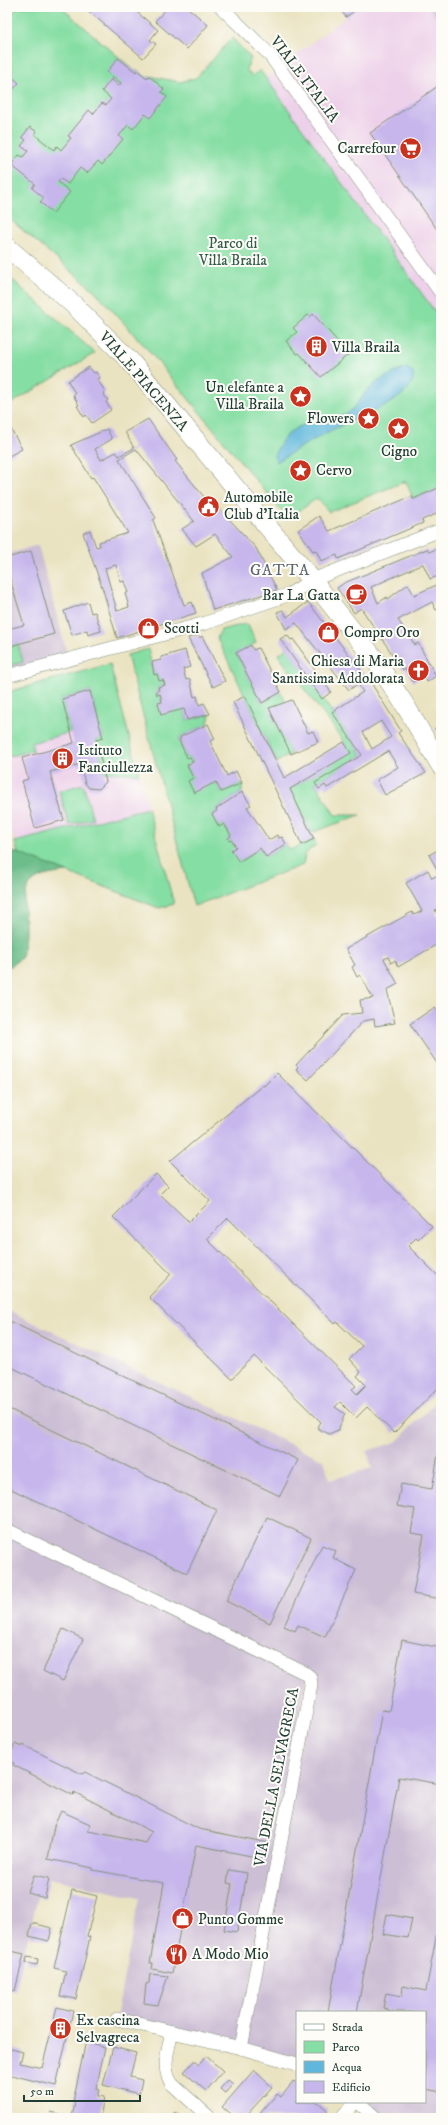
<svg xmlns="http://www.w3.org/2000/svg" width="448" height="2125" viewBox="0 0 448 2125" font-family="'IM FELL DW Pica',serif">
<rect width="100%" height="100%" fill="#fdfcf7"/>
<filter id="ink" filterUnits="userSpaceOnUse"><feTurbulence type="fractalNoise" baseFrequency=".025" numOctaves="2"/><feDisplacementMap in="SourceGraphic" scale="8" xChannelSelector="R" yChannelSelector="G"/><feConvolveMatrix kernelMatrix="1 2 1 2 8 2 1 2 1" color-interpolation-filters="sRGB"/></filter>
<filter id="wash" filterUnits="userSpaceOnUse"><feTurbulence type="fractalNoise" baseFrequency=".012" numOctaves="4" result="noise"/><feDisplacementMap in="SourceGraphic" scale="16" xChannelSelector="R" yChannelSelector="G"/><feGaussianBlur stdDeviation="0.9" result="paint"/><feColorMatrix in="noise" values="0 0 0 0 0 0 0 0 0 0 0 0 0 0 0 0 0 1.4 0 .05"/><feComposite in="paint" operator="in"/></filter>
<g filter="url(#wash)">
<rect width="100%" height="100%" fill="#eae3c1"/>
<!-- built -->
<g fill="#edd0e9">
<polygon points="359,7 428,7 441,24 441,320 266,78"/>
<polygon points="110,664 174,904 159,908 18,853 7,814 7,692"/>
</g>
<!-- industrial -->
<g fill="#ccbed4">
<polygon points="428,7 441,7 441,24"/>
<polygon points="38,545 66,650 71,658 7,675 7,554"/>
<polygon points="7,1310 324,1460 330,1480 372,1468 367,1451 396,1442 441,1397 441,2118 377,2118 358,2102 425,2102 425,2012 297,2012 297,2064 242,2048 312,1681 7,1529"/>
<polygon points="7,1532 307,1675 239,2047 116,2018 139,1898 49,1878 45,1898 38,1896 15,1991 7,1989"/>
</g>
<!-- green -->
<g fill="#85dea3" stroke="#528e6c">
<polygon points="18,7 61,7 136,72 137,70 147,78 149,76 180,82 196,78 232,38 251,58 246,69 252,76 260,70 441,320 441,487 413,499 406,481 329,512 317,498 288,519 149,351 95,291 7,217 7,19"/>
<polygon points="7,275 95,353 7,406"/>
<polygon points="245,624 248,625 256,643 236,653 262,703 281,692 286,703 270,709 291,754 277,762 217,638 221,630"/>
<polygon points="18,644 23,662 7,666 7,647"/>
<polygon points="287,648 362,755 315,783 335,815 360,815 311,833 290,789 350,753 341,737 278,655"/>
<polygon points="148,649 154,675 157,674 159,681 163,680 165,685 158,687 159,690 156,691 157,695 160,694 162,702 184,709 187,720 210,714 208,724 180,737 181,739 179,740 187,758 190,757 193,762 187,765 193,778 194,792 216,782 221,792 242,783 242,792 216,809 217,811 212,814 219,827 224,824 231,836 227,839 229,841 231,840 236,847 239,862 260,848 266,857 286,844 290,850 314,839 316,845 305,854 303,865 194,906 127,655"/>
<polygon points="110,664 139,774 104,772 96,740 103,738 90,691 62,699 71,732 31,743 33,750 7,757 7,692"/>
<polygon points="83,784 93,819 69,825 59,791"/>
<polygon points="148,808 174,904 159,908 18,853 15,842"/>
</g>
<!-- forest -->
<path fill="#6cbd89" stroke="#467d5e" d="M7 852 18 853 67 872C56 874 43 874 34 881 19 892 26 917 25 932 25 940 23 948 22 957L7 969Z"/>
<!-- water -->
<path fill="#5fb7dc" stroke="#3f7a88" d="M406 368 413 372C419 398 361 415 344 424 321 435 298 448 277 462L274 456C285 429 301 423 328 419 337 417 345 416 351 411 358 405 362 395 369 389 379 379 393 373 406 368Z"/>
<g id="blocks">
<!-- building -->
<g fill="#c6b6ec" fill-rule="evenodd">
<polygon points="84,7 131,7 158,30 150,40 156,44 143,58"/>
<polygon points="168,7 187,7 208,25 187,49 155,21"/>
<polygon points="338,7 355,7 357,9 346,17"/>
<polygon points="118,58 136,72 137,70 147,78 149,76 164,89 161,92 167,97 150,118 145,114 133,129 128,125 119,136 123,139 102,165 98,161 87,173 80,168 68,184 61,179 58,182 70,192 53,213 40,202 44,198 32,188 35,184 11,165 19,155 23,157 28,151 21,146 26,140 22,137 30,127 37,132 34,134 54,150 57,146 61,150 71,138 68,136 89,110 93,114 102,103 106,105 111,99 102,91 111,79 119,86 121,83 107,72"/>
<polygon points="10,75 19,83 7,96 7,78"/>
<polygon points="441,84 441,235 370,133"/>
<polygon points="313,314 349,354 321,377 299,353 297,354 286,341 297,332 293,328 308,315 310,317"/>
<polygon points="89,367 94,373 96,372 100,378 97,379 105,391 104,395 108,400 106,402 111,410 92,423 86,415 84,417 77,406 79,405 73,395 75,393 68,381"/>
<path d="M148 419 177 460 175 461 213 508 216 505 256 548 277 590 213 610 202 573 233 557 215 534 196 546 182 529 194 521 136 449 119 459 156 518 153 520 184 605 192 602 196 613 117 638 103 590 83 533 90 530 96 547 100 546 99 542 128 533 93 477 91 478 71 445 107 429 112 439 95 449 101 460 116 452 119 456 134 448 125 432ZM116 565 121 582 124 581 128 593H125L129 607 117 611 105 568Z"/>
<polygon points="7,422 22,449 7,457"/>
<polygon points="441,487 441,512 422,520 423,523 338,559 337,555 321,561 316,550 313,551 298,530 319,516 329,531 412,496 413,499"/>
<polygon points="441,547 441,575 430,579 423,564 371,587 378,603 387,597 388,599 408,584 414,595 441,583 441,607 436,610 432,602 398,620 415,645 418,643 436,676 427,682 424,676 413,682 405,668 403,670 361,608 354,613 337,588 344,583 427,549 429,552"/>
<polygon points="31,551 54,634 7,647 7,629 24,625 9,576 7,576 7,558"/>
<polygon points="88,602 91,613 95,612 101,631 88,635 87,630 72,635 64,611"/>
<path d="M308 602 373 686 401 731 398 733 426 773 385 795 377 780 398 767 388 751 327 788 325 785 319 789 315 783 362 755 332 712 363 692 358 684 349 690 296 623 286 629 277 612 283 610 287 617ZM381 721 391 737 372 749 363 732Z"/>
<polygon points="198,635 200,638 202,636 225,681 213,687 188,638"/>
<polygon points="287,635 291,640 293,639 331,692 322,699 280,639"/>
<polygon points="251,645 253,650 258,648 281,692 262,703 236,653"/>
<polygon points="185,650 190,667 183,669 186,680 190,679 194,697 197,696 199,705 204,703 210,714 187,720 184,709 161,715 158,703 162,702 160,694 157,695 156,691 159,690 158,687 165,685 163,680 159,681 157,674 154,675 152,662 161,660 161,657"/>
<polygon points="90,691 103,738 96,740 106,782 99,789 89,788 85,783 80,764 50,772 64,820 35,828 22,781 28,779 22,758 74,743 62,699"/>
<polygon points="245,696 284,778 344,742 351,753 290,789 314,839 302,845 233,702"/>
<polygon points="292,700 308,733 313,731 318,742 291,754 269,708"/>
<polygon points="208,724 215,739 210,741 227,776 236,771 242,783 221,792 216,782 194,793 188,781 193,778 187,765 193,762 190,757 187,758 179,740 181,739 180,737"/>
<polygon points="441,725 441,738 435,728"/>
<polygon points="242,792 251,805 247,807 269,840 277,835 279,838 282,837 286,844 266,857 260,848 239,862 231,850 236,847 231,840 229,841 227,839 231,836 229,832 224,824 219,827 212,814 217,811 216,809"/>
<polygon points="441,848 441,907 435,910 441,921 441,942 398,967 395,960 391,963 388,957 384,959 398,984 387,990 395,1023 375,1026 374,1019 363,1021 308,1080 296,1069 298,1067 296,1065 343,1015 362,1013 360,1000 373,998 360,975 357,977 352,967 355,965 346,949 412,912 414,915 422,911 406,883 428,870 432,878 440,874 429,855"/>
<polygon points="435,1007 441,1016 441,1069 410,1024"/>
<path d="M277 1073 432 1226 418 1240 416 1238 408 1246 441 1279V1385L394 1433 367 1407 356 1418 340 1402 335 1407 345 1414 338 1430 329 1434 317 1428 321 1422 254 1356 232 1379 149 1297 171 1274 113 1217 156 1174 168 1186 160 1194 189 1222 210 1201 170 1161 263 1085 264 1086ZM228 1218 335 1324 337 1322 362 1346 349 1359 361 1372 357 1376 366 1385 357 1394 352 1389 356 1386 207 1239Z"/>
<polygon points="7,1320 298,1460 280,1496 7,1365"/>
<polygon points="7,1408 217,1510 187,1573 7,1487"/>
<polygon points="439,1449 441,1449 441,1599 413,1594 424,1535 411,1533 415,1509 397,1506 401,1484 432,1489"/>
<polygon points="267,1517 311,1538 270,1623 226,1601"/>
<polygon points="322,1545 336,1551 333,1558 356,1570 325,1637 298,1625 295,1631 284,1626"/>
<polygon points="7,1586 12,1589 7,1600"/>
<polygon points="63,1629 83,1639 63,1681 43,1671"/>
<polygon points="402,1640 441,1648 441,1784 399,1777 357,2012 328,2012 382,1710 389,1711"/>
<polygon points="7,1739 12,1741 7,1750"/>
<polygon points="15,1744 22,1747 23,1745 82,1774 85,1772 199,1829 269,1843 266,1859 196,1845 172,1973 152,1969 153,1963 150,1963 164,1883 93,1870 93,1868 48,1859 54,1826 61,1811 90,1824 88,1831 99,1833 146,1843 152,1832 74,1792 73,1795 13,1765 14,1763 7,1760"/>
<polygon points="229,1870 247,1873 237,1932 224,1930 232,1884 227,1883"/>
<polygon points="34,1875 49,1878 45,1898 28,1893"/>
<polygon points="72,1890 97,1896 87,1936 90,1937 76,1999 60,1996 66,1971 54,1968"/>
<polygon points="387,1914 412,1919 408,1938 383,1934"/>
<polygon points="439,1921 441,1922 441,2092 425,2089 425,2012 388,2012 388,2009 383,2008 386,1993 402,1996 403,1986 426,1991"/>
<polygon points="32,1923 52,1928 49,1941 29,1936"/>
<polygon points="7,1950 24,1954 15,1991 7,1989"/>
<polygon points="27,1957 38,1959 37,1965 26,1963"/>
<polygon points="150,1974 168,1976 158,2005 144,2003 146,1984 149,1983"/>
<polygon points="57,2007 73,2011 56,2086 7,2074 7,2048 23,2052 20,2063 42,2068"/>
<polygon points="87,2036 95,2038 94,2044 105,2047 96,2089 99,2090 97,2096 104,2097 100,2118 49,2118 51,2112 72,2117 75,2103 73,2102"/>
<polygon points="113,2047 136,2053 130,2077 142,2080 139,2094 103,2085"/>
<polygon points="206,2056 223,2071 206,2091 184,2072 194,2061 199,2065"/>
<polygon points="254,2070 272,2087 244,2118 235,2118 222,2107"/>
<polygon points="228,2080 233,2084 225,2093 220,2089"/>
<polygon points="294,2081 297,2084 297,2102 318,2102 328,2111 322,2118 256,2118 277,2094 281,2097"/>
<polygon points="175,2112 182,2118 169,2118"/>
<polygon points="132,2115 144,2117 144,2118 132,2118"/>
</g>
</g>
</g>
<g filter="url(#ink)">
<use href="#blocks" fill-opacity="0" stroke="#84907a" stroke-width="1"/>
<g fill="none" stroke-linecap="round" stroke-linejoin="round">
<defs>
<g id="street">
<polyline points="221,7 269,54 441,293"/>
<polyline points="7,676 206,623 290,594 312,580 441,530"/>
<polyline points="7,1530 305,1673 310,1677 311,1685 241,2048"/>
<polyline points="117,2019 241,2048 297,2064"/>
<path d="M172 2032C168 2050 161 2068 172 2084L210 2118"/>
<polyline points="358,2102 376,2118"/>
<polyline points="341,2118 355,2102"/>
</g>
<polyline id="secondary" points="7,247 74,305 131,362 312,580 373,657 405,705 441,766"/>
</defs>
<!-- street casing -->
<use href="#street" stroke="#84907a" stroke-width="14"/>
<!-- secondary casing -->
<use href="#secondary" stroke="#84907a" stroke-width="20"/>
<!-- street -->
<use href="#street" stroke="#fff" stroke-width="13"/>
<!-- secondary -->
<use href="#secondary" stroke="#fff" stroke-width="19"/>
</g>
</g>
<!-- icons -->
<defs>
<symbol id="supermarket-disc" viewBox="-11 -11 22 22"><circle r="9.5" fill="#c8321e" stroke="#fdfcf7"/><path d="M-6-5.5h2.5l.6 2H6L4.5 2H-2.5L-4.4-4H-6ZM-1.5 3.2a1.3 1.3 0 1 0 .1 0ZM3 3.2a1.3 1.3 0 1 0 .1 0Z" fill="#fff"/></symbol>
<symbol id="building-disc" viewBox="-11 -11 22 22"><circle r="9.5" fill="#c8321e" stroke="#fdfcf7"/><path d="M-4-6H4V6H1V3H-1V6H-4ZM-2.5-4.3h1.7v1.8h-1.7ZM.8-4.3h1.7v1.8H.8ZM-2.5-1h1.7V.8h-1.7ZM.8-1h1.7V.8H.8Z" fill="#fff"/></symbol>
<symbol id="sight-disc" viewBox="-11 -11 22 22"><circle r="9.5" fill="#c8321e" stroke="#fdfcf7"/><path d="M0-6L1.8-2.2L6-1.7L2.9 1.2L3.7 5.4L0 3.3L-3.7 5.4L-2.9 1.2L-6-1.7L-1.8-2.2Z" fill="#fff"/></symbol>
<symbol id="civic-disc" viewBox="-11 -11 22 22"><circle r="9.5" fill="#c8321e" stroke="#fdfcf7"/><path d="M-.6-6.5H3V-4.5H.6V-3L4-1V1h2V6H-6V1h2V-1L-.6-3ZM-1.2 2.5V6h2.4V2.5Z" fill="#fff"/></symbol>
<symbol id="cafe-disc" viewBox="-11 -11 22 22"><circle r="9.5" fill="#c8321e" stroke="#fdfcf7"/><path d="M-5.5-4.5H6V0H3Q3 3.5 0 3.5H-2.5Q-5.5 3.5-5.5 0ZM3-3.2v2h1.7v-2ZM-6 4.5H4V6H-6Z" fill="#fff"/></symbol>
<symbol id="shop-disc" viewBox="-11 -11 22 22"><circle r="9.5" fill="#c8321e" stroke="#fdfcf7"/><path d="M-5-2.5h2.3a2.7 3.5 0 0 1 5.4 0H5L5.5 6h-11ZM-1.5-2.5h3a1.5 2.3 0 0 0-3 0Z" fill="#fff"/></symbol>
<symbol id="church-disc" viewBox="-11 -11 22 22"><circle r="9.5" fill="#c8321e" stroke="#fdfcf7"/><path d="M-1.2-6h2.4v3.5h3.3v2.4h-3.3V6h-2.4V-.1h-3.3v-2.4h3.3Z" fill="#fff"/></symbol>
<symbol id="restaurant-disc" viewBox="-11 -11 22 22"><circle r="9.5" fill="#c8321e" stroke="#fdfcf7"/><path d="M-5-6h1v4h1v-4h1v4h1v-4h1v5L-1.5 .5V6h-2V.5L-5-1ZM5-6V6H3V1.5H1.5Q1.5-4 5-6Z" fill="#fff"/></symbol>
</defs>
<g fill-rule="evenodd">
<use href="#supermarket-disc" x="398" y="136" width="25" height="25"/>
<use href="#building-disc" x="304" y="334" width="25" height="25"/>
<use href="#sight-disc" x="288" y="384" width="25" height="25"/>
<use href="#sight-disc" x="356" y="406" width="25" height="25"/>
<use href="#sight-disc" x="386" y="416" width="25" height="25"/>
<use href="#sight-disc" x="288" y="458" width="25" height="25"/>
<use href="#civic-disc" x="196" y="494" width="25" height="25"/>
<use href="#cafe-disc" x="344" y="582" width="25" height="25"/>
<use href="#shop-disc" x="136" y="616" width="25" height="25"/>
<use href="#shop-disc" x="316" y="620" width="25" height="25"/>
<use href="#church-disc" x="406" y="658" width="25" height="25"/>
<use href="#building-disc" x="50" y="746" width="25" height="25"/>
<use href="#shop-disc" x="170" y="1906" width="25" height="25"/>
<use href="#restaurant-disc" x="164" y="1942" width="25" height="25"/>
<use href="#building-disc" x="48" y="2016" width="25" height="25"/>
</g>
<g text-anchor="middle" stroke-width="4" stroke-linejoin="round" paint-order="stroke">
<!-- street labels -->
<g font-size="15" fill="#1f3d34" stroke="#fdfcf7">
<text transform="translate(305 79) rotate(53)" y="5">VIALE ITALIA</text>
<text transform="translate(144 381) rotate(49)" y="5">VIALE PIACENZA</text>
<text transform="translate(276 1777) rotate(-79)" y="5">VIA DELLA SELVAGRECA</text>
</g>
<!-- poi labels -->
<g font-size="15" fill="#1f3d34" stroke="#fdfcf7" text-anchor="start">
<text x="396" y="153" text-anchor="end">Carrefour</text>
<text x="332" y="352">Villa Braila</text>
<text x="284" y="392" text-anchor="end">Un elefante a<tspan x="284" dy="17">Villa Braila</tspan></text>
<text x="354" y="423" text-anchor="end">Flowers</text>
<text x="399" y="456" text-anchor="middle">Cigno</text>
<text x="316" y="475">Cervo</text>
<text x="224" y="502">Automobile<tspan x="224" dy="17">Club d'Italia</tspan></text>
<text x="340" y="600" text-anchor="end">Bar La Gatta</text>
<text x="164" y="633">Scotti</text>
<text x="344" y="637">Compro Oro</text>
<text x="404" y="666" text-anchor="end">Chiesa di Maria<tspan x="404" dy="17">Santissima Addolorata</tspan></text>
<text x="78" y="755">Istituto<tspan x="78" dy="17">Fanciullezza</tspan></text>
<text x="198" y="1924">Punto Gomme</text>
<text x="192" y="1959">A Modo Mio</text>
<text x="76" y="2025">Ex cascina<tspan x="76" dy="17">Selvagreca</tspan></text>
</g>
<!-- park labels -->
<g font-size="15" fill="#335d4a" stroke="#fdfcf7">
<text x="233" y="248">Parco di<tspan x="233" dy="17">Villa Braila</tspan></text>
</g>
<!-- neighbourhood labels -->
<g font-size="16" letter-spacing="1" fill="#596774" stroke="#fdfcf7">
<text x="280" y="575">GATTA</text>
</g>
</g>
<!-- margin -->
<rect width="448" height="2125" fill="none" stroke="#fdfcf7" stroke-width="24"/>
<!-- legend -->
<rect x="296" y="2011" width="130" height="92" fill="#fdfcf7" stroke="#a4b0a9"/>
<rect x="304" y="2024" width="20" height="6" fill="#ffffff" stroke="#a4b0a9"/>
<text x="332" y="2031" font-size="12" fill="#1f3d34">Strada</text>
<rect x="304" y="2041" width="20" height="12" fill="#85dea3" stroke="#a4b0a9"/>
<text x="332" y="2051" font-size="12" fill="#1f3d34">Parco</text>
<rect x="304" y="2061" width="20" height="12" fill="#5fb7dc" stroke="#a4b0a9"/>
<text x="332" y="2071" font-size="12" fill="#1f3d34">Acqua</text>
<rect x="304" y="2081" width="20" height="12" fill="#c6b6ec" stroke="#a4b0a9"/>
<text x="332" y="2091" font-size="12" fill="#1f3d34">Edificio</text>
<!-- scale -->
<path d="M24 2095v6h116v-6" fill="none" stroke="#1f3d34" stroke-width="2"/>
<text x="30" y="2095" font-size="12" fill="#1f3d34" stroke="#fdfcf7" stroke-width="3" paint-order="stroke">50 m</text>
</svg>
